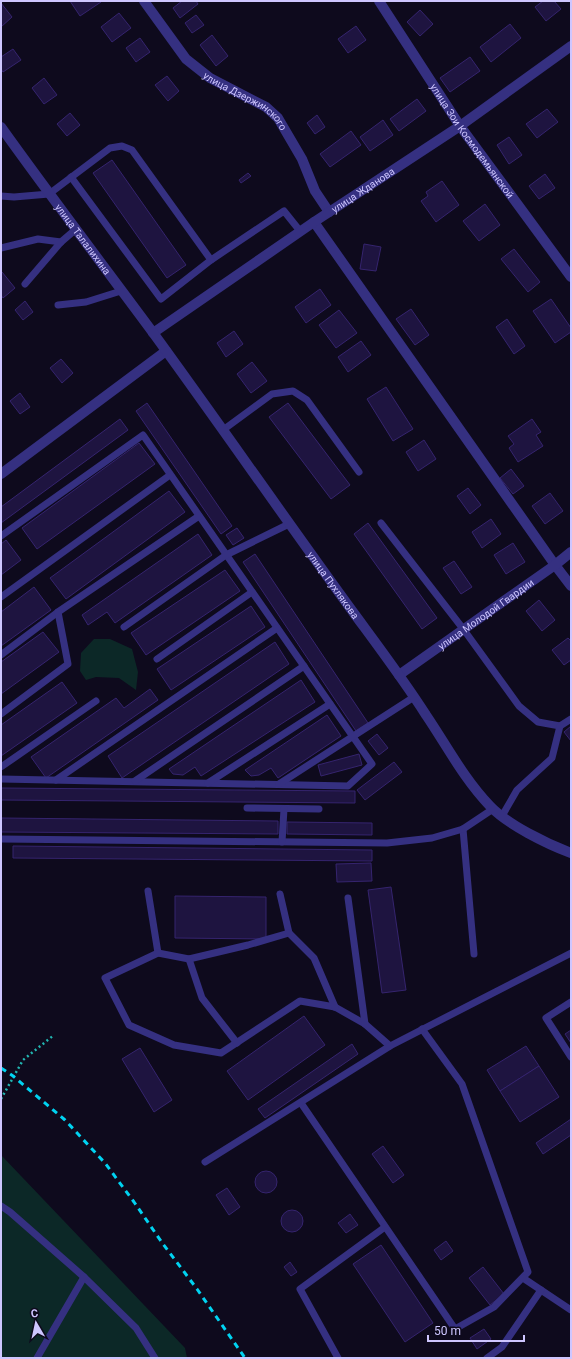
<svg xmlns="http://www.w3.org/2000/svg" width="572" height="1359" viewBox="0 0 572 1359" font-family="Roboto,sans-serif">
<rect width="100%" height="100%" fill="#0e0a1d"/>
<!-- green -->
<g fill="#0c2827">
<polygon points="94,639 110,639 132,649 138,672 136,690 119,678 96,677 86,680 80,671 81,653"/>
<polygon points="1,1155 185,1348 187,1358 1,1358"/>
</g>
<!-- building -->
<g fill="#1e1440" stroke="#35246e">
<polygon points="70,1 101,1 101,2 80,16"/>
<polygon points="182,1 196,1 198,4 180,18 173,8"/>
<polygon points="543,1 554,1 561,9 546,21 535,7"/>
<polygon points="1,3 12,17 1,27"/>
<polygon points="420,10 433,24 420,36 407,22"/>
<polygon points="119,13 131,28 112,42 101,27"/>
<polygon points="196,15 204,25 192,33 185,23"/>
<polygon points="510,24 521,38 491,62 480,47"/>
<polygon points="356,26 366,40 348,53 338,39"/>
<polygon points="212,35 228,56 216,66 200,45"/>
<polygon points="140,38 150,52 136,62 126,48"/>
<polygon points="13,49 21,60 3,72 1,69 1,57"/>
<polygon points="470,57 480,71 450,92 440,78"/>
<polygon points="167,76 179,91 168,101 155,85"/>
<polygon points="44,78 57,95 44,104 32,88"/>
<polygon points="417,99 426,111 399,131 390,119"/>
<polygon points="547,109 558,122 537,138 526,124"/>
<polygon points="70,113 80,125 67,136 57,124"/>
<polygon points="317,115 325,127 315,134 307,123"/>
<polygon points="383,120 393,135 370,151 360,137"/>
<polygon points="351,131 361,145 330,167 320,154"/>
<polygon points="509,137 522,155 509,164 497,145"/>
<polygon points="112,160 186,265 167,278 93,173"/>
<polygon points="248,173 251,176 241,183 239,180"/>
<polygon points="545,174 555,188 539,199 529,186"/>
<polygon points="442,181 459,205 436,222 421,201 428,196 426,192"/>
<polygon points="485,204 500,225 479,241 463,221"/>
<polygon points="364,244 381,247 376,271 360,269"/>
<polygon points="514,249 540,282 528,292 501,259"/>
<polygon points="2,272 15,288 3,298 1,295 1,273"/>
<polygon points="320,289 331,305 306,323 295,307"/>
<polygon points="551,299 571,328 571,332 555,343 533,311"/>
<polygon points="25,301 33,312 23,320 15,310"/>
<polygon points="411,309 429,335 415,345 396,319"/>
<polygon points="339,310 357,333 336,348 319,325"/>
<polygon points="507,319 525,346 514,354 496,327"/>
<polygon points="234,331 243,344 226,357 217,343"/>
<polygon points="361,341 371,355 348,372 338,357"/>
<polygon points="61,359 73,373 62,383 50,368"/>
<polygon points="252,362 267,381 251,393 237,374"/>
<polygon points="386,387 413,429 393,441 367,399"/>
<polygon points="20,393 30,407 20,414 10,401"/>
<polygon points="147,403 232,526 221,534 136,411"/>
<polygon points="288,403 350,485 331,499 269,417"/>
<polygon points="120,419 128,430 1,523 1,507"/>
<polygon points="532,419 541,432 536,435 543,446 518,462 509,448 514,444 508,436"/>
<polygon points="424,440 436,459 418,471 406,452"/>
<polygon points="139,443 155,464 37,549 22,528"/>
<polygon points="511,469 524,486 513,494 500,478"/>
<polygon points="468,488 481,505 470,514 457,496"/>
<polygon points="169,491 185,512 66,599 50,578"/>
<polygon points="550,493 563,511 545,524 532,506"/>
<polygon points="491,519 501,534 482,548 472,532"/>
<polygon points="368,523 437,618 422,629 354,534"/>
<polygon points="237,528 244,538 233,545 226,535"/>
<polygon points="198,534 212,555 115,623 107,612 88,625 82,615"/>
<polygon points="6,540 21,560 1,575 1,544"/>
<polygon points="513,543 525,562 506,574 494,555"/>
<polygon points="255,554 368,723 356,731 243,562"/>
<polygon points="454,561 472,587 461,594 443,568"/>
<polygon points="225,570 240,591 146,655 131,633"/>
<polygon points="34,587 51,610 1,646 1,612"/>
<polygon points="539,600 555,620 542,631 526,611"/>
<polygon points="251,606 265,627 171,690 157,669"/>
<polygon points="43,632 59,652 1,694 1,662"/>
<polygon points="568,638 571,641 571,660 564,665 552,650"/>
<polygon points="275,642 289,664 122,778 108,756"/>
<polygon points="301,680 315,702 201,776 195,767 183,775 173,774 169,769"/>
<polygon points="62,682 77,703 1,756 1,725"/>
<polygon points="150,689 158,700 46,778 31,757 116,698 124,708"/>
<polygon points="327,715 341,736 278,778 271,768 259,775 251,776 245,770"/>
<polygon points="571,726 571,741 564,732"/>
<polygon points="377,734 388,748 379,755 368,741"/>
<polygon points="359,754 362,765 321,776 318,765"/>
<polygon points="394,762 402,772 365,800 357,790"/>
<polygon points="1,788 355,791 355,803 1,800"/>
<polygon points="1,818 278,821 278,834 1,832"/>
<polygon points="287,822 372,823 372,835 287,834"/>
<polygon points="13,846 372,850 372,861 13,858"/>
<polygon points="371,863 372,881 337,882 336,864"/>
<polygon points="391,887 406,990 382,993 368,890"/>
<polygon points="175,896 266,897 266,939 175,938"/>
<polygon points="304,1016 325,1045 248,1100 227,1071"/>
<polygon points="571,1030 571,1043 565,1034"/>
<polygon points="352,1044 358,1054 265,1118 258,1109"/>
<polygon points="526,1046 539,1066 500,1091 487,1070"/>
<polygon points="140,1048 172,1100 154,1112 122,1059"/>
<polygon points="539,1066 559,1097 520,1122 500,1091"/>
<polygon points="571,1119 571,1135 543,1154 536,1143"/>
<polygon points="383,1146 404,1175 393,1183 372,1154"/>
<circle cx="266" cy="1182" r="11"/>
<polygon points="227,1188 240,1207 229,1215 216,1195"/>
<circle cx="292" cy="1221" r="11"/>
<polygon points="350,1214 358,1225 346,1233 338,1223"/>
<polygon points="446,1241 453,1251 441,1260 434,1250"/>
<polygon points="381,1245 433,1323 405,1342 353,1264"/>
<polygon points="290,1262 297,1272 291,1276 284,1267"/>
<polygon points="483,1267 504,1294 490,1305 469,1278"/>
<polygon points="484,1329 491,1339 477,1349 470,1338"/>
</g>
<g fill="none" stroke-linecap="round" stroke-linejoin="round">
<!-- path -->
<polyline stroke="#22b7b2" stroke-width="2.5" stroke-dasharray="2 3" stroke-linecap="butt" points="1,1099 23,1060 54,1035"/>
<!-- service -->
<g stroke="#353081" stroke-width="7">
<polyline points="71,177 161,299 211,260 284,211 300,231"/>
<polyline points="1,196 14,197 49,194 110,148 122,146 132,150 211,260"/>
<polyline points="1,248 38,239 61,242"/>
<polyline points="25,284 61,242 75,230"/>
<polyline points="58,305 86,302 121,291"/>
<polyline points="223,430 272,394 293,391 307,400 359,472"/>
<polyline points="381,523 464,630 519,706 538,722 560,726"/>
<polyline points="1,536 143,435 372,764 348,786 1,779"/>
<polyline points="1,597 170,475"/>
<polyline points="124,627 226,555 289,524"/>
<polyline points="1,655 58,612 199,516"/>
<polyline points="157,659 252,592"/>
<polyline points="1,714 68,664 58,612"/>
<polyline points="1,767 96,701"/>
<polyline points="56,780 277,628"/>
<polyline points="135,781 304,666"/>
<polyline points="208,783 330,704"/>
<polyline points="279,784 414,697"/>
<polyline points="247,808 319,809"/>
<polyline points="502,816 517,790 552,758 560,726 571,719"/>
<polyline points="463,829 474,954"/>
<polyline points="1,839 387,843 432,838 463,829 493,809"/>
<polyline points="282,842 284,809"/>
<polyline points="148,891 158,953"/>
<polyline points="280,894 289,933 248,945 189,959 158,953 105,978 129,1025 174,1045 221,1053 300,1001 335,1007 365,1024 390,1046"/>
<polyline points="348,898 365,1024"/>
<polyline points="289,933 314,958 335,1007"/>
<polyline points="189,959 202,998 237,1043"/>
<polyline points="571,1002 546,1018 571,1057"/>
<polyline points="301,1103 455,1329 494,1307 528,1272 462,1084 422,1029"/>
<polyline points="205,1162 390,1046 571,953"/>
<polyline points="1,1206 10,1212 84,1277 136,1328 155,1358"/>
<polyline points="523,1278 571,1310"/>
<polyline points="37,1358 84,1277"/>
<polyline points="338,1358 300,1289 385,1227"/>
<polyline points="487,1358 502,1347 541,1290"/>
</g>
<!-- minor -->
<g stroke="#353081" stroke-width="10">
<path id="s1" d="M144 1 186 59 210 78 266 107 278 118 302 159 315 191 329 212"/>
<path id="s2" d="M379 1 460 126 571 277"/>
<polyline points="314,222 555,565 571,586"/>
<path id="s3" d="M153 333 314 222 460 126 571 46"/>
<polyline points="1,474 166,351"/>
<path id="s4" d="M399 675 555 565 571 552"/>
</g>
<!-- tertiary -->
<path stroke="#353081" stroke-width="10" id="s5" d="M1 127C51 197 103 265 154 334 221 426 286 520 353 612 378 646 403 679 426 715 447 746 464 779 490 806 508 825 547 844 571 853"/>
<!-- rail -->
<polyline stroke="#00d3f1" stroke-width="3" stroke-dasharray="6 5" stroke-linecap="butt" points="1,1068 13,1076 65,1120 105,1163 134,1202 163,1244 197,1289 245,1358"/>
</g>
<g text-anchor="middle" stroke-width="3" stroke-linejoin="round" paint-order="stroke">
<!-- street labels -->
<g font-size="10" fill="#cec6ff" stroke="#0e0a1d">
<text dy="4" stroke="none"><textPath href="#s1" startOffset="145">улица Дзержинского</textPath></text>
<text dy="4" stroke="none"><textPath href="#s2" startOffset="168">улица Зои Космодемьянской</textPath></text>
<text dy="4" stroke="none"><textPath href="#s3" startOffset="254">улица Жданова</textPath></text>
<text dy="4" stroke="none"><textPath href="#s5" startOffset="139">улица Талалихина</textPath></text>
<text dy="4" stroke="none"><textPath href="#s5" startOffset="566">улица Пухлякова</textPath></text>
<text dy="4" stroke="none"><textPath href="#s4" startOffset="106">улица Молодой Гвардии</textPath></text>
</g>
</g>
<!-- border -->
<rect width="572" height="1359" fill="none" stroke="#cec6ff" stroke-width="4"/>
<!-- north arrow -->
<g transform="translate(36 1323) rotate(351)" stroke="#0e0a1d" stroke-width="3" paint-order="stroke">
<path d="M0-3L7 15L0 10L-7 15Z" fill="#cec6ff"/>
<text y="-6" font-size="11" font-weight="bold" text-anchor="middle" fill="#cec6ff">С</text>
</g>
<!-- scale -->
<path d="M428 1335v6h96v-6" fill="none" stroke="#cec6ff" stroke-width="2"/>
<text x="434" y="1335" font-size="12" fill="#cec6ff" stroke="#0e0a1d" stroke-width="3" paint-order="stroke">50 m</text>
</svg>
